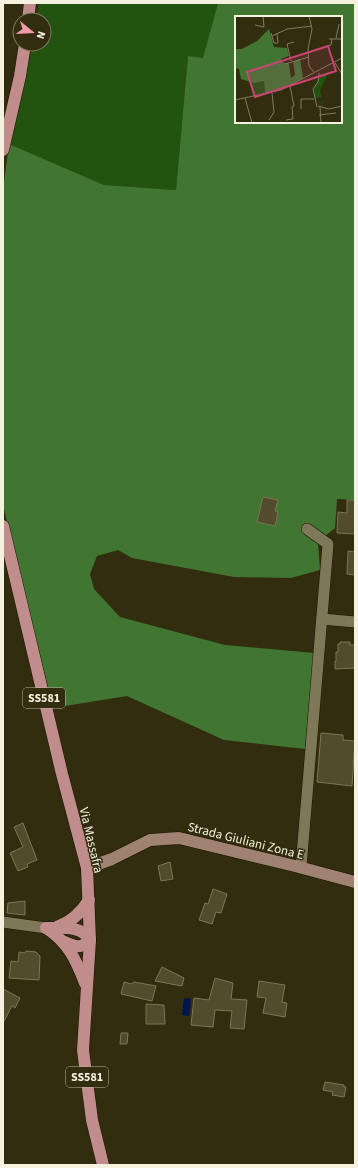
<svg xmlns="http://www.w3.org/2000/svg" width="358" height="1168" viewBox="0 0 358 1168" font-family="'Source Sans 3',sans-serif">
<rect width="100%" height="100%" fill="#322d0e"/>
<!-- green -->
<polygon fill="#22540f" points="39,3 218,3 203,59 188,56 176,190 104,185 9,144 33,44 44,44 44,20 36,20"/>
<!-- forest -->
<path fill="#417532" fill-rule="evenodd" d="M218 3H355V500L337 499 335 528 318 542 320 570 291 578 234 577 132 558 118 550 97 556 90 574 94 589 120 617 225 645 314 653 305 749 224 740 127 696 53 708 3 505V190L9 144 104 185 176 190 188 56 203 58ZM236 17H341V122H236Z"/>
<!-- water -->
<polygon fill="#001550" points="184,998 191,999 189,1016 182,1015"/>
<!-- building -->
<g fill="#524c2d" stroke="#7b7655">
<polygon points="263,497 278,500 275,511 278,512 275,526 257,522"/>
<polygon points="347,500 355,500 355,534 337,533 338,512 347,513"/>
<polygon points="348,551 355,552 355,575 347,574"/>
<polygon points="340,642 350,642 350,645 355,645 355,668 335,669 335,661 336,661 336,652 338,652 338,644 340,644"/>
<polygon points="321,733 343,735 343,740 355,741 352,786 317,782"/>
<polygon points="23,823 37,860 27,864 28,867 18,871 10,853 23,847 14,827"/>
<polygon points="170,862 173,879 161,881 158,866"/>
<polygon points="213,889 227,894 221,913 216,912 212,924 199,920 205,903 208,904"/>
<polygon points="25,901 25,915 7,913 8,903"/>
<polygon points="26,951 36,952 40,956 39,980 9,978 11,961 18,962 19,952 25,953"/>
<polygon points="162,967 184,978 182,986 155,981"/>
<polygon points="215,978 233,983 231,999 247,1000 244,1029 230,1028 232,1011 215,1010 213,1027 191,1025 194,998 209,1000"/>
<polygon points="259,981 285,985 282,1002 287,1003 285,1017 263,1013 266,998 257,997"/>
<polygon points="124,982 131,984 134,982 156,986 152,1001 121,994"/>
<polygon points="3,989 20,998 15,1008 12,1006 3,1023"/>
<polygon points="146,1004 164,1005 165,1024 146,1024"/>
<polygon points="121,1033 128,1033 127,1044 120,1044"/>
<polygon points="325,1082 344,1085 344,1087 346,1087 344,1097 332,1095 333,1092 323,1090"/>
</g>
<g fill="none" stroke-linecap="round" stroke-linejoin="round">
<defs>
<g id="street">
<polyline points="322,619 355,622"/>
<polyline points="301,867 328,544 307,529"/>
<polyline points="3,922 46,928"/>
</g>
<polyline id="secondary" points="87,868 112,859 150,840 179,838 295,866 355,882"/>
<g id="primary">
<polyline points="28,20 30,3"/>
<polyline points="3,150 20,76 25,44"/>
<polyline points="3,526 62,774 87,868 90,940 83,1050 92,1120 103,1165"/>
<path d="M57 927C71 922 81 913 89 900"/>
<path d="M46 928C68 942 76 960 85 983"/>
<path d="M46 928C60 928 82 925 90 940"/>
<path d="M62 941C74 946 80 950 90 940"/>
</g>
</defs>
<!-- street casing -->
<use href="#street" stroke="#1a1400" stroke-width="12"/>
<!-- secondary casing -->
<use href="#secondary" stroke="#1a1400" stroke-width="13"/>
<!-- primary casing -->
<use href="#primary" stroke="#1a1400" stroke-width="13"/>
<!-- street -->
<use href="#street" stroke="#7e7858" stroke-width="11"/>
<!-- secondary -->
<use href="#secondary" stroke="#9f8272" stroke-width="12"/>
<!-- primary -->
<use href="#primary" stroke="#c18c8c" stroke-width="12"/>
</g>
<g text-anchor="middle" stroke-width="3" stroke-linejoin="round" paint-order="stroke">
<!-- shield labels -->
<g fill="#322d0e" stroke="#bab6a0" stroke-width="1">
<rect x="23" y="688" width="42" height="20" rx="3"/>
<rect x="66" y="1067" width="42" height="20" rx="3"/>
</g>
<g font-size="12" font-weight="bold" fill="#f4f1df">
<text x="44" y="702">SS581</text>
<text x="87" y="1081">SS581</text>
</g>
<!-- street labels -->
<g font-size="13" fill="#f4f1df" stroke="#322d0e">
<text transform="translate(92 840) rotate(77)" y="5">Via Massafra</text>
<text transform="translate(246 840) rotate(14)" y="5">Strada Giuliani Zona E</text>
</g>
</g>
<!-- overview -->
<g transform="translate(235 16)">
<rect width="107" height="107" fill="#322d0e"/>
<path d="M85 60H92L85 74 88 87 82 86H87V81L80 82 79 72ZM29 65 30 77 18 79 14 66Z" fill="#22540f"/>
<path d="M34 13 39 31 52 32 54 40 46 43 47 46 54 48 56 62 60 59 58 45 65 43 68 62 54 70 30 77 29 65 19 67 6 63 4 53 0 52V33H7L22 25Z" fill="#417532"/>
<path fill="none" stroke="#807b62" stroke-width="1" d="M74 0 77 13 73 33 74 50 79 56M20 9 29 11 28 0M36 17 39 27H43L42 18M37 20 52 13 77 10M101 22 104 8M94 23H107M90 31 96 29 97 23M56 45 52 28 59 26M100 47 107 58M50 48 74 41M10 82 17 107M0 84 46 74 107 42M83 90 94 93 107 90M82 91 78 73 83 66 84 57M85 91 86 107M66 93V83H79M84 99 101 97M34 104 39 96 37 77M51 104 58 103 57 91 59 90 55 70"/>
<path fill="#cc4375" fill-opacity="0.15" stroke="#cc4375" stroke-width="2" d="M93 30 101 55 20 81 12 56Z"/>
<rect width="107" height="107" fill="none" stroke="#f4f1df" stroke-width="2"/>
</g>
<!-- border -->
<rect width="358" height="1168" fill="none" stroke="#f4f1df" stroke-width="8"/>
<!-- north arrow -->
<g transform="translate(32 32) rotate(108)"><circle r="19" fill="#322d0e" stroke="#807b62"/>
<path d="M0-3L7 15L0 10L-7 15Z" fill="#f39aa8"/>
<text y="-6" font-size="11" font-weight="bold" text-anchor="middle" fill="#f4f1df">N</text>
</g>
</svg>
